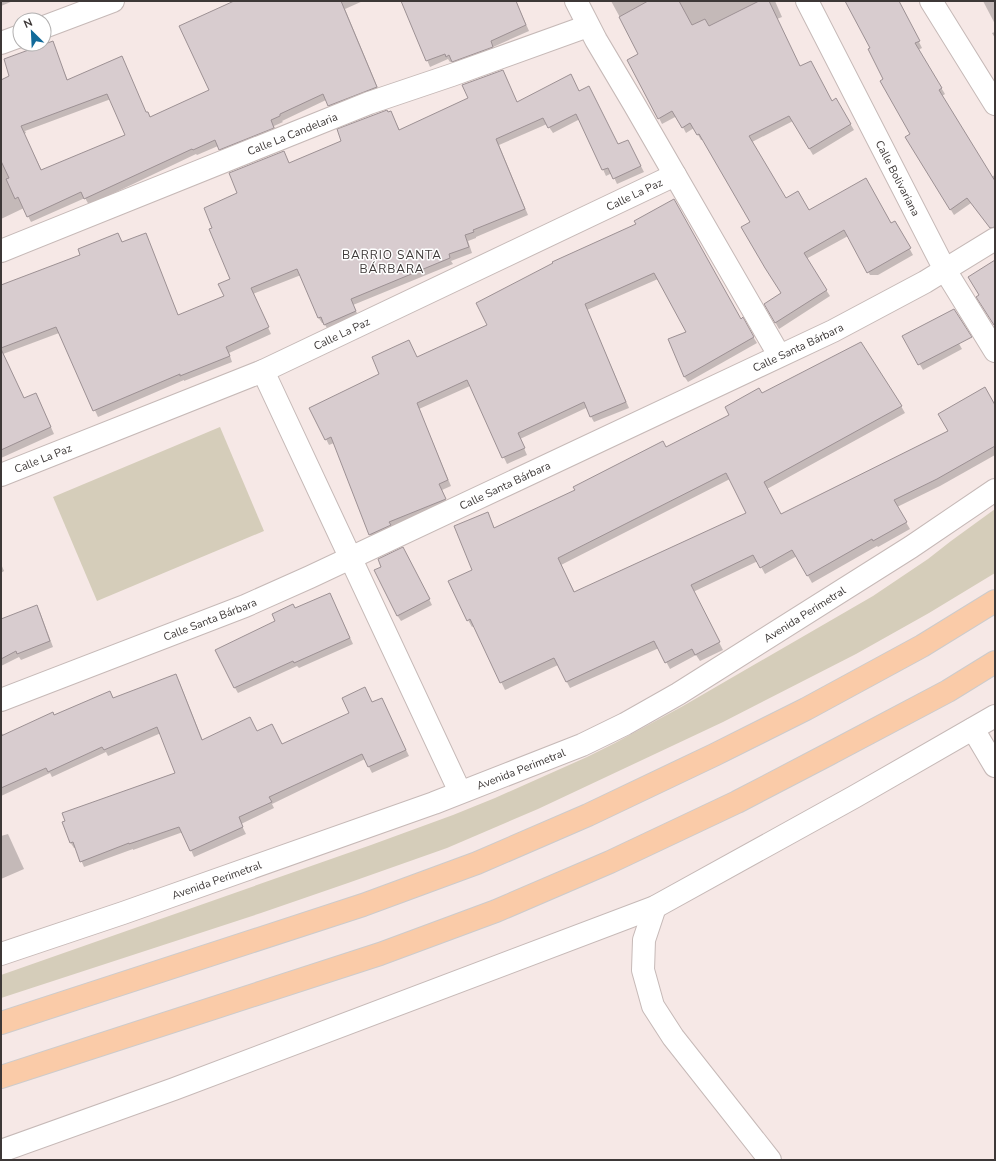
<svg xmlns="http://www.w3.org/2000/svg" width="996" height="1161" viewBox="0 0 996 1161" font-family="'Nunito Sans',sans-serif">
<rect width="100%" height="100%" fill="#f6e8e6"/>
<!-- green -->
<g fill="#d5cdba">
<polygon points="220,427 264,531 97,601 53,497"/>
<polygon points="995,509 995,573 929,613 856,654 723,722 538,809 447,848 348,883 261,913 1,998 1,975 371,845 453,815 495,798 587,757 615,743 683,706 873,596 928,559 951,541"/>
</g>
<!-- shadow -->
<g fill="#0003" fill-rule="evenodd">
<polygon points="1,1 13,1 1,6"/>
<path d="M235 1H363L345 9 380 93 332 112 326 100 282 121 283 122 274 126 277 134 223 155 218 146 197 155 196 154 89 205 85 198 31 222 24 208 1 219V81L11 77 52 42 68 81 121 57 146 113 150 118 210 91ZM111 99 126 135 42 171 24 134 26 133 25 131Z"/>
<polygon points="402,1 516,1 529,31 493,47 496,53 457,67 453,61 450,62 448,59 430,67"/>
<polygon points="611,1 775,1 782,17 777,19 800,67 832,102 836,100 854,130 813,155 793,121 752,142 785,199 809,212 891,224 895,222 913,255 878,275 870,275 848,236 806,259 830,296 779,329 765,304 782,293 751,222 703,140 701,140 694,128 686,133 677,116 662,124 659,118 640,54"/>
<polygon points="846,1 895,1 904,12 922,48 918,50 945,94 942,96 991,177 995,175 995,233 971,203 954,215 906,137 911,134 871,49"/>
<polygon points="983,1 995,1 995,24"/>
<polygon points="995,32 995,38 992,33"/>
<polygon points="503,71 517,103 579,92 618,145 628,141 644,172 617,184 612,173 606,176 580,119 553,133 547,124 499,145 528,215 476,237 476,238 468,241 472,253 451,261 453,264 353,305 359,317 328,330 324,323 322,323 318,317 301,275 253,294 271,334 229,353 232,362 184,381 184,380 98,417 59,333 3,354 24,399 39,400 54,434 1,458 1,292 81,255 118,234 123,243 146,234 178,316 225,296 231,279 213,228 239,194 289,164 343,141 391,112 400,131 470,98"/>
<polygon points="638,225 740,320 742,319 757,343 688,382 684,376 687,333 658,279 587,310 629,408 594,422 586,408 520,439 527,455 507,464 470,386 419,409 451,486 442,490 448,506 373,541 334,443 329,445 326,439 417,358 488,326"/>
<polygon points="943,315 962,349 923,370 904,337"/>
<path d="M762 394 901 406 905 413 767 489 781 515 995 407V455L940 486 897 507 910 529 878 547 877 546 812 583 797 556 765 574 758 561 693 592 723 650 700 661 696 655 670 669 659 648 570 688 558 665 505 690 474 626 472 627 468 620 474 570 488 514 495 529 666 448 731 415ZM730 479 748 513 575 593 561 565Z"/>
<polygon points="406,554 432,605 401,621 397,615"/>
<polygon points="1,564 4,571 1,573"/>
<polygon points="333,600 353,644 299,668 297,666 238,693 235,688 277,622 295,609"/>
<polygon points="40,612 53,647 21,660 19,657 1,666 1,620"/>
<polygon points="179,681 203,741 257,732 272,725 282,745 382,699 409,756 372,773 365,759 272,804 274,808 241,824 246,834 194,857 183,832 133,850 133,849 84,867 76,848 74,848 70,842 176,774 161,733 108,756 106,752 52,777 50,773 1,796 1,732 4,736 110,692 114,699"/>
<polygon points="8,834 24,869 1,879 1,836"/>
</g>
<!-- building -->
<g fill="#d8cccf" stroke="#9d9194" fill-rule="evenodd">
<path d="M234 1H341L377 87 328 106 323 94 280 114V116L271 120 274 128 219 150 215 140 193 150 192 149 84 199 81 192 27 217 18 197 15 199 6 179 9 178 1 161V80L9 76 4 59 53 41 67 80 122 56 146 112H148L150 117 209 90 179 26ZM107 94 125 135 41 170 21 126Z"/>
<polygon points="401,1 516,1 526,25 491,41 493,47 452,62 449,55 446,57 445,54 426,61"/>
<polygon points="648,1 679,1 692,25 705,19 709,26 759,1 769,1 800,66 811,61 832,101 836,98 851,124 809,149 789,116 749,136 786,198 798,191 809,210 866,178 891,223 895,221 911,248 867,273 844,230 804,253 827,290 775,323 764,304 781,293 765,268 741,227 750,222 699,134 697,135 690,123 682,128 672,111 658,119 627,60 638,54 619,17"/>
<polygon points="845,1 899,1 920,41 915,43 942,88 939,90 995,181 995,227 990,228 967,198 950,210 905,137 910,134 880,81 883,79 868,49 870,48"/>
<polygon points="503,70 517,102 571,74 579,91 589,86 618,144 628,140 641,166 613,179 608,168 602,170 576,114 548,128 543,118 496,139 525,209 473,230 474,232 465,235 469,247 449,254 450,258 351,299 356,311 324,325 321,317 318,318 297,269 251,288 269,327 226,347 230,356 180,376 180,374 93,411 56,327 1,348 1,285 80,255 78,249 118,233 122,242 146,233 178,315 224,296 218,284 230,279 209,229 212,228 204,208 237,193 229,173 284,151 289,163 341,141 337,129 387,110 388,112 391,111 399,130 468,98 462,85"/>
<polygon points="674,199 741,319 743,317 754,337 684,377 668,339 686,332 654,273 585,304 626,402 590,417 584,402 518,433 525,448 502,458 467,380 417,403 448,480 439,484 446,499 389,522 391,525 369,535 331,437 325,440 309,408 379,374 372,357 409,340 417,357 487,325 476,303 553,263 552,262 636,224 634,221"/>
<polygon points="995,260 995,324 994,325 976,297 979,295 968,277"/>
<polygon points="954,309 972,337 918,365 902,336"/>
<path d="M861 342 902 406 764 482 781 514 948 431 938 414 985 387 995 405V446L937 479 894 500 907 522 873 541 872 539 807 576 792 550 760 568 753 555 691 585 720 642 695 655 692 649 665 663 654 641 566 682 554 658 500 683 470 619 467 621 448 581 472 570 454 526 488 512 494 528 575 490 573 487 663 441 666 447 729 415 725 407 759 388 762 393ZM726 473 746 513 574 592 558 558Z"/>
<polygon points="1,349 24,398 36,393 51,427 1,450"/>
<polygon points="403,547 430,599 397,616 374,570 381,567 378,559"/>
<polygon points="330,593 350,638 294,663 293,661 234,688 215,650 275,621 272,614 293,604 295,608"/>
<polygon points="37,605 50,641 17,654 16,651 1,659 1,619"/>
<polygon points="176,674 202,740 250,717 257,731 272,724 282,744 349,713 342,698 365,687 372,702 382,698 406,750 368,767 362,754 269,797 272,802 239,817 243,827 190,851 179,827 129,844 129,843 80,862 73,842 70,843 62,822 65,821 62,813 175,773 157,727 104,750 102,747 48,772 46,768 1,788 1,736 53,712 54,715 110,691 113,698"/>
</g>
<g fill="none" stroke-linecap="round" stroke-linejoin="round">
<defs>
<g id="minor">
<polyline points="576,1 596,40 634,104 779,355"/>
<path id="s1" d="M807 1 945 270 995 351"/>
<polyline points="931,1 995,104"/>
<polyline points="44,27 113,1"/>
<polyline points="1,43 20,36"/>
<path id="s2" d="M1 251 369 103 452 75 588 26"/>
<polyline points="263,371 460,792"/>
<path id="s3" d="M1 475 263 371 675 175"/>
<path id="s4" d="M1 700 245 606 310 577 833 331 925 282 995 239"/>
<polyline points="973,729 995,766"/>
<polyline points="655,907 644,940 643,970 653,1006 673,1037 770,1160"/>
<path id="s5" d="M1 954 123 913 434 803 582 745 625 724 678 694 911 547 995 490"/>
<polyline points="1,1151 174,1089 655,907 854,797 995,716"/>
</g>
<g id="trunk">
<polyline points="1,1023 363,905 477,863 588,815 714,755 806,709 922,646 995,601"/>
<polyline points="1,1077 380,954 496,911 610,862 737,802 829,754 948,691 995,662"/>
</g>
</defs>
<!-- minor casing -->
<use href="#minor" stroke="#c6b9b7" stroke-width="24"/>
<!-- trunk casing -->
<use href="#trunk" stroke="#cdcbcb" stroke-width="24"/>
<!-- minor -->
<use href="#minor" stroke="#fff" stroke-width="22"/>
<!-- trunk -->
<use href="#trunk" stroke="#facba8" stroke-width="22"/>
</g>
<g text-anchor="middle" stroke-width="3" stroke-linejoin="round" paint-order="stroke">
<!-- street labels -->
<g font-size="11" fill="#3d3837" stroke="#fff">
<text dy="4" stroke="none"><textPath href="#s2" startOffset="314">Calle La Candelaria</textPath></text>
<text dy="4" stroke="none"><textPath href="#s1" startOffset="199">Calle Bolivariana</textPath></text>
<text dy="4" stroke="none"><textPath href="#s3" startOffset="693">Calle La Paz</textPath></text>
<text dy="4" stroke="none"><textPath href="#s3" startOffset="369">Calle La Paz</textPath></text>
<text dy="4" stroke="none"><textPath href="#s4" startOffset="872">Calle Santa Bárbara</textPath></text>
<text dy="4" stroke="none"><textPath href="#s3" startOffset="45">Calle La Paz</textPath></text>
<text dy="4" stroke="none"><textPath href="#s4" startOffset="548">Calle Santa Bárbara</textPath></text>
<text dy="4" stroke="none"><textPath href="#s5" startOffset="876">Avenida Perimetral</textPath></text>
<text dy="4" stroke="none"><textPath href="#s4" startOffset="224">Calle Santa Bárbara</textPath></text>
<text dy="4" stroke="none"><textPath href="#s5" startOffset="552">Avenida Perimetral</textPath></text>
<text dy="4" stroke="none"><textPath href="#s5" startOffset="228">Avenida Perimetral</textPath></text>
</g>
<!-- neighbourhood labels -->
<g font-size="12" letter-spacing="1" fill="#3d3837" stroke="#fff">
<text x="392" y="259">BARRIO SANTA<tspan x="392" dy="14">BÁRBARA</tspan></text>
</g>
</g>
<!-- border -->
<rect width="996" height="1161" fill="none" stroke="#3d3837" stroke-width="4"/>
<!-- north arrow -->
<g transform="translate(32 32) rotate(336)"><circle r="19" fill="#ffffff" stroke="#b1afaf"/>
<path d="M0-3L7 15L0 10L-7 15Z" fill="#116a9a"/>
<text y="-6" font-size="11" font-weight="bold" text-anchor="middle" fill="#3d3837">N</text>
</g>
</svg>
